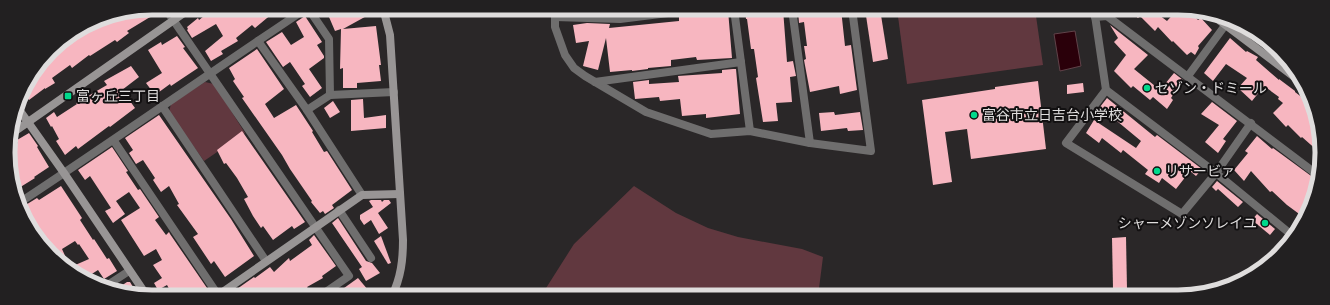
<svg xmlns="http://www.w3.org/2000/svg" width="1330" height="305" viewBox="0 0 1330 305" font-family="Lato,'Noto Sans JP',sans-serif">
<rect width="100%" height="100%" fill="#2a2728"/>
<!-- green -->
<g fill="#61383f">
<polygon points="897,9 1035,9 1043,65 907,84"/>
<polygon points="205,82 214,84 245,133 204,161 169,112 171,104"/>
<polygon points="634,186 676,213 708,228 738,237 802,249 823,257 818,296 541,296 574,244"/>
</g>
<!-- water -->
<polygon fill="#2a000a" stroke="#604249" points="1075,31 1081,66 1060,71 1054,34"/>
<!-- building -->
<g fill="#f7b6c0">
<polygon points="152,8 160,8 160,11 127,31 129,33 117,42 115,40 90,56 89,55 72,68 70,65 52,78 55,83 45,89 45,88 29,100 22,91 23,88 57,44 97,19"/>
<polygon points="214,8 238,8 244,17 258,8 279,8 255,28 252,25 236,38 238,41 221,51 223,54 211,61 205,51 223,36 216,24 192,38 187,30 188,29 187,27 198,18 199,20"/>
<polygon points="334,8 368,8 372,13 343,29 376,26 381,65 379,65 381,81 357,83 357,88 343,88 343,68 340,69 341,29 335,31 329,17 337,13"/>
<polygon points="745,9 783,9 787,62 793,61 796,76 790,77 792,102 776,103 778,121 763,122 756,78 758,77 754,49 751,49 747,19 746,19"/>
<polygon points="798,9 841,9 845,46 851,45 857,90 840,94 839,86 810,92 804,60 806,59 804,46 807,46 804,22 799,23"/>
<polygon points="865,9 880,9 888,59 873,62"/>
<polygon points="1128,9 1151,9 1167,21 1178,9 1188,9 1198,20 1201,18 1212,30 1198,46 1199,48 1195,55 1191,52 1187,55 1173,41 1172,42 1158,27 1155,31 1140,16 1138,18"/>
<polygon points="728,10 732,58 697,60 696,57 671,60 671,66 648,68 648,69 632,71 632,70 610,72 606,38 598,70 583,66 589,41 576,43 573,25 587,23 610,24 609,28 679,21 679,17 701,14 705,12"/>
<polygon points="305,16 322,42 317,45 324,56 324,58 309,69 322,88 310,97 302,86 305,84 290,62 283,67 266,42 282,32 291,45 304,37 296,22"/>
<polygon points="1110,25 1148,55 1134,69 1160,90 1174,73 1183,80 1171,98 1173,100 1167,109 1153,97 1150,100 1133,86 1131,88 1114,71 1126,55 1114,42 1118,38"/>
<polygon points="177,36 185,47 183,48 198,68 171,86 170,84 155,95 146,83 162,73 148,50 161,42 162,45"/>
<polygon points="1230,38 1246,52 1247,51 1258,57 1256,60 1279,80 1279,79 1295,91 1295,92 1312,105 1317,115 1319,152 1302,137 1301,138 1288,125 1286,127 1273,113 1283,103 1278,99 1279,97 1264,86 1252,101 1238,88 1247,78 1226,64 1213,81 1204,73"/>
<polygon points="257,49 284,89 265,104 274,118 296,105 313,131 312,132 324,152 327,151 352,190 332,205 334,208 325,214 323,211 320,213 311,202 312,201 290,169 282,155 242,98 244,97 233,81 235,79 229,68"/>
<polygon points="131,66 139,77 122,90 135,108 110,127 109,126 78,149 76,146 65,155 56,141 59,139 52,126 51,127 46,118 54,112 57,117 77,104 76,103 107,85 104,81"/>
<polygon points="733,69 736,69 740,114 706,118 706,114 682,116 680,99 660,101 659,97 635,99 633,82 649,80 649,84 679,82 678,76 722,73 722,70"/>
<polygon points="1038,81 1046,149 971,159 967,129 945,132 952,182 933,185 922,100 995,89 995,87"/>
<polygon points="1083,83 1084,92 1067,94 1067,85"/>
<polygon points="1107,98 1155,137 1157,135 1202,169 1196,176 1190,171 1176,189 1162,178 1159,183 1145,174 1148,170 1123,150 1121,153 1102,138 1099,143 1086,133 1094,120 1136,148 1141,141 1100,107"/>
<polygon points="363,99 364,118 386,115 386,128 351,131 351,100"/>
<polygon points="333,101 340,112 330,118 324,108"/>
<polygon points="1212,102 1237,121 1223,139 1226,141 1218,153 1205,142 1219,125 1201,114"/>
<polygon points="834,112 835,115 860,112 863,130 848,131 847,128 821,131 819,113"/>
<polygon points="159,115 231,219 254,256 225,277 214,261 211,264 193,237 198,234 177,205 179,204 169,186 161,192 153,180 155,178 143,160 136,164 129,153 133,150 125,138"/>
<polygon points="242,131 305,222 294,229 292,226 273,240 263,226 261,228 253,216 244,199 248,197 237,178 226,163 224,164 217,150"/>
<polygon points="29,133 38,146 37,147 49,167 34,177 35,178 14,191 9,148 18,143 17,140"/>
<polygon points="1257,136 1272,149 1273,148 1318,181 1315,189 1305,201 1311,205 1306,219 1287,205 1272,191 1270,192 1251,171 1244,181 1234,170 1248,153 1245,151"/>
<polygon points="112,147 128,171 126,172 138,190 140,189 159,217 155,220 166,235 169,232 170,234 207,288 194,296 173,296 167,285 158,290 154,283 162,278 153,265 162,260 156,249 144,256 121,220 140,208 129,192 116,201 125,214 113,223 105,211 111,208 90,176 85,180 78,170"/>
<polygon points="1217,181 1243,202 1238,207 1218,189 1216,191 1212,187"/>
<polygon points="61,186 82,218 80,220 93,240 94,239 107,259 109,258 117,271 104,279 98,270 84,279 80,278 77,275 73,266 89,259 79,244 78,245 75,241 62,249 72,271 53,254 32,223 35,222 24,206 37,198 39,200"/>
<polygon points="371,200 381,200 382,202 384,200 389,200 391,203 378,213 388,228 379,234 371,220 364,225 360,219 360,215 373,207 369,201"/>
<polygon points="1257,214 1275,229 1270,235 1252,220"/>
<polygon points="338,218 366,261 372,263 380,273 366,281 359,269 362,267 332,223"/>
<polygon points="314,235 336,266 322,276 323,278 307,287 309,290 300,296 227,296 254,277 255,278 270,267 274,272 289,258 290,261 312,245 309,240"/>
<polygon points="381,236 391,263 388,264 374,241"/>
<polygon points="1126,237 1127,289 1113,288 1112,238"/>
<polygon points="358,278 368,290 359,296 333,296"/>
<polygon points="127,282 130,282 136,292 131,295 115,290"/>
</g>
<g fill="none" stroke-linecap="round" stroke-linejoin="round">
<!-- street -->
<g stroke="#6f6e6e" stroke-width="8">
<polyline points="165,8 349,276 320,296"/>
<polyline points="308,8 329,39 330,95"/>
<polyline points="555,8 555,27 565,55 574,68 585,76 646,112 711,134 750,131 810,143 871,151 852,9"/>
<polyline points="734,9 750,131"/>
<polyline points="792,9 810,143"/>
<polyline points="1094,9 1106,90 1216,173 1293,236"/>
<polyline points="555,17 620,19 700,9"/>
<polyline points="1095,17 1107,16 1319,176"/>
<polyline points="258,41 307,110 362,195"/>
<polyline points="1188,76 1229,20"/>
<polyline points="595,82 741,62"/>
<polyline points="1106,90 1066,143 1182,214 1216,173 1251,123"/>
<polyline points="162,106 266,261"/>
<polyline points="307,110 330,95 394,92"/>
<polyline points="114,141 218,295"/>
<path d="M19 203C116 139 211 72 307 8"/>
<polyline points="339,210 371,258"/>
<polyline points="106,286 129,271"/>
</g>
<!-- secondary -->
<g stroke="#989595" stroke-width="8">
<path d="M383 8 390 35 403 240C403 260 401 277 392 296"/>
<polyline points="1211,14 1301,82"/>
<polyline points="18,108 64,173 147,296"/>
<polyline points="11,134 191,8"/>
<polyline points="217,296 362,195 400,194"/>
</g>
</g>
<!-- markers -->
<g fill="#00d98c" stroke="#121011" stroke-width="1.5">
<circle cx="1147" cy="88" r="4"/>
<rect x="64" y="92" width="8" height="8" rx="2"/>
<circle cx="974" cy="115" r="4"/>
<circle cx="1157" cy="171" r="4"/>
<circle cx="1265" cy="223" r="4"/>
</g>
<g text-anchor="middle" stroke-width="4" stroke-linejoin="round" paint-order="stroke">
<!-- poi labels -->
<g font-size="14" fill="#dfdddd" stroke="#121011" text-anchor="start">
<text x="1155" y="93">セゾン・ドミール</text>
<text x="76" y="101">富ヶ丘三丁目</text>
<text x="982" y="120">富谷市立日吉台小学校</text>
<text x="1165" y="176">リサービァ</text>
<text x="1257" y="228" text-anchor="end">シャーメゾンソレイユ</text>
</g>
</g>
<!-- crop -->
<path d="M0 0H1330V305H0ZM152 15H1178A137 137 0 0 1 1315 152V153A137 137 0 0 1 1178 290H152A137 137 0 0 1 15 153V152A137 137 0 0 1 152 15Z" fill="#222021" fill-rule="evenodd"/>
<path fill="none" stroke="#dfdddd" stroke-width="5" d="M152 15H1178A137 137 0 0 1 1315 152V153A137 137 0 0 1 1178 290H152A137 137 0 0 1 15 153V152A137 137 0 0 1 152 15Z"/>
</svg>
